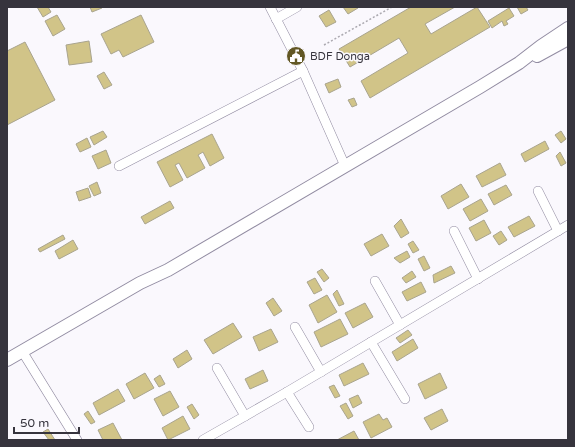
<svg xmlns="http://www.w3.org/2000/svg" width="575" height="447" viewBox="0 0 575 447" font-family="'Varela Round',sans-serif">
<rect width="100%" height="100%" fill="#faf8fd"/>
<!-- building -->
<g fill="#d1c488" stroke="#a9a48e">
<polygon points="37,7 48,7 51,12 43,17"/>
<polygon points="90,7 102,7 102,8 92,12"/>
<polygon points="343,7 357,7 358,8 348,14"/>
<polygon points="411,7 455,7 425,24 431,34 477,7 490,27 370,98 361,81 408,53 399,38 350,67 339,49"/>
<polygon points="517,7 526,7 528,10 521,14"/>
<polygon points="509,8 514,16 506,21 508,24 504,26 502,21 492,28 488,21"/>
<polygon points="329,10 336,22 326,27 319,16"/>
<polygon points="57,15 65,29 53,36 45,21"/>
<polygon points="141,15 154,42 123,57 119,50 111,54 101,34"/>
<polygon points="89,41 92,62 69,65 66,45"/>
<polygon points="25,42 55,100 7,125 7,51"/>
<polygon points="104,72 112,85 104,89 97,76"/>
<polygon points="338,79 341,87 329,93 325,84"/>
<polygon points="354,98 357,105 352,107 348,100"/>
<polygon points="103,131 107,137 94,145 90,137"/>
<polygon points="561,131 566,139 561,143 555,135"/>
<polygon points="212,134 224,158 210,166 203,152 198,155 205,168 187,178 179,163 175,165 183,180 170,187 157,162"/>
<polygon points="87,138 91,147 80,152 76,144"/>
<polygon points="545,141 549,149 525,162 521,154"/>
<polygon points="106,150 111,163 98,169 92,156"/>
<polygon points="560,152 566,163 561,166 556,156"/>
<polygon points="500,163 506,175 482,187 476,176"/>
<polygon points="97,182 101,193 94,196 89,186"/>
<polygon points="461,184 469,197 448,209 441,196"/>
<polygon points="506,185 512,195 494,205 488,194"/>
<polygon points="88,188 91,197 79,201 76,192"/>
<polygon points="481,199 488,211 470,221 463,209"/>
<polygon points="170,201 174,208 145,224 141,217"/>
<polygon points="529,216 535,226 514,237 508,227"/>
<polygon points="401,219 409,233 401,238 394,226"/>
<polygon points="484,220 491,233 476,241 469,228"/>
<polygon points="501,231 507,240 499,245 493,236"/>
<polygon points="382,234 389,246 371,256 364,244"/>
<polygon points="63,235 65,239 40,252 38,249"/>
<polygon points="73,240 78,249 59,259 55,251"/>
<polygon points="413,241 419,250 413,253 408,244"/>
<polygon points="407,251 410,257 400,263 394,258"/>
<polygon points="424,256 430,268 424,271 418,259"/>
<polygon points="451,266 455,273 434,283 433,275"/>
<polygon points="322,269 329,278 324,282 317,272"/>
<polygon points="412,271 416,277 406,283 402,278"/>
<polygon points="315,278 322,290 314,294 307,282"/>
<polygon points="421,282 426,292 407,301 402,292"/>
<polygon points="337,290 344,304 339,306 333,294"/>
<polygon points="327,295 337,312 318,323 309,305"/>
<polygon points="273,298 282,311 274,316 266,303"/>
<polygon points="365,303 373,317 353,328 345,313"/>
<polygon points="340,319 348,334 321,347 314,332"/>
<polygon points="233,323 242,337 213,354 204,340"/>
<polygon points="271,329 278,342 259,351 253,337"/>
<polygon points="408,330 412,335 400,343 396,338"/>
<polygon points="413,339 418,348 397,361 392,352"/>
<polygon points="187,350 192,359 178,368 173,359"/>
<polygon points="363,363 369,374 344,386 339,375"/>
<polygon points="263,370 268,381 250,389 245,379"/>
<polygon points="145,373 154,388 134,399 126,384"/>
<polygon points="440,373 447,388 425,399 418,384"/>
<polygon points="160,375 165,384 159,387 154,379"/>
<polygon points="334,385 340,396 335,398 329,387"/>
<polygon points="118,389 125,401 99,415 93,403"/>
<polygon points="170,391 179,407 163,416 154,399"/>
<polygon points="358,395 362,403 353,408 349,399"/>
<polygon points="346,403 353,416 348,419 340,406"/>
<polygon points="192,404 199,415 194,419 187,407"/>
<polygon points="442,409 448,421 431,430 424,418"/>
<polygon points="88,411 95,422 91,424 84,414"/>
<polygon points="379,414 383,420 387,418 392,427 371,438 363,422"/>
<polygon points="183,416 190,429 168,440 162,428"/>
<polygon points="113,423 122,440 103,440 98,430"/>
<polygon points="48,429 55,440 49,440 43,432"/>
<polygon points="354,431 359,440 337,440"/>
</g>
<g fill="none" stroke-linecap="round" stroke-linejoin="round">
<defs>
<g id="minor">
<polyline points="270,7 303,71 345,166"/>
<polyline points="276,19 297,7"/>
<polyline points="119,166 303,71"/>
<polyline points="538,191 558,231"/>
<polyline points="454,231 478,279"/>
<polyline points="375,281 400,325"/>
<polyline points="295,327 321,372"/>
<polyline points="371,342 405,399"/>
<polyline points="22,351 77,440"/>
<polyline points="217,368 245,416"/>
<polyline points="287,392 309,427"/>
<polyline points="203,440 287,392 568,225"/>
</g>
<g id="major">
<polyline points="537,56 568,39"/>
<polyline points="7,360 140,283 168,270 480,87 519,63 541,46 568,28"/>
</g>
</defs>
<!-- minor casing -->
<use href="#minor" stroke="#928ca2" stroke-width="10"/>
<!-- major casing -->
<use href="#major" stroke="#928ca2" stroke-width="14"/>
<!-- path -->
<polyline stroke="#aba9b0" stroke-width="1.5" stroke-dasharray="2 2" stroke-linecap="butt" points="324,45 392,7"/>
<!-- minor -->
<use href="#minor" stroke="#fff" stroke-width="9"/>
<!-- major -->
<use href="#major" stroke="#fff" stroke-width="12"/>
</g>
<!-- icons -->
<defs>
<symbol id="civic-disc" viewBox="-11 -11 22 22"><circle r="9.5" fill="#625724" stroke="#faf8fd"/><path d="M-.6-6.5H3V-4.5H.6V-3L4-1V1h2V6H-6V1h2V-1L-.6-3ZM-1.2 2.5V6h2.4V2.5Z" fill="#fff"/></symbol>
</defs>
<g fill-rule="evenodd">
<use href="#civic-disc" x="285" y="45" width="22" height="22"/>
</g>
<g text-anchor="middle" stroke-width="3" stroke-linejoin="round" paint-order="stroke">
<!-- poi labels -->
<g font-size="11" fill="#36343d" stroke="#faf8fd" text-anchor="start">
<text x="310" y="60">BDF Donga</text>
</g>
</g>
<!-- border -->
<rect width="575" height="447" fill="none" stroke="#36343d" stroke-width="16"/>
<!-- scale -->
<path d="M14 427v6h65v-6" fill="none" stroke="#36343d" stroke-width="2"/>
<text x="20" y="427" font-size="12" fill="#36343d" stroke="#faf8fd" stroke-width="3" paint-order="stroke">50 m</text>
</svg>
